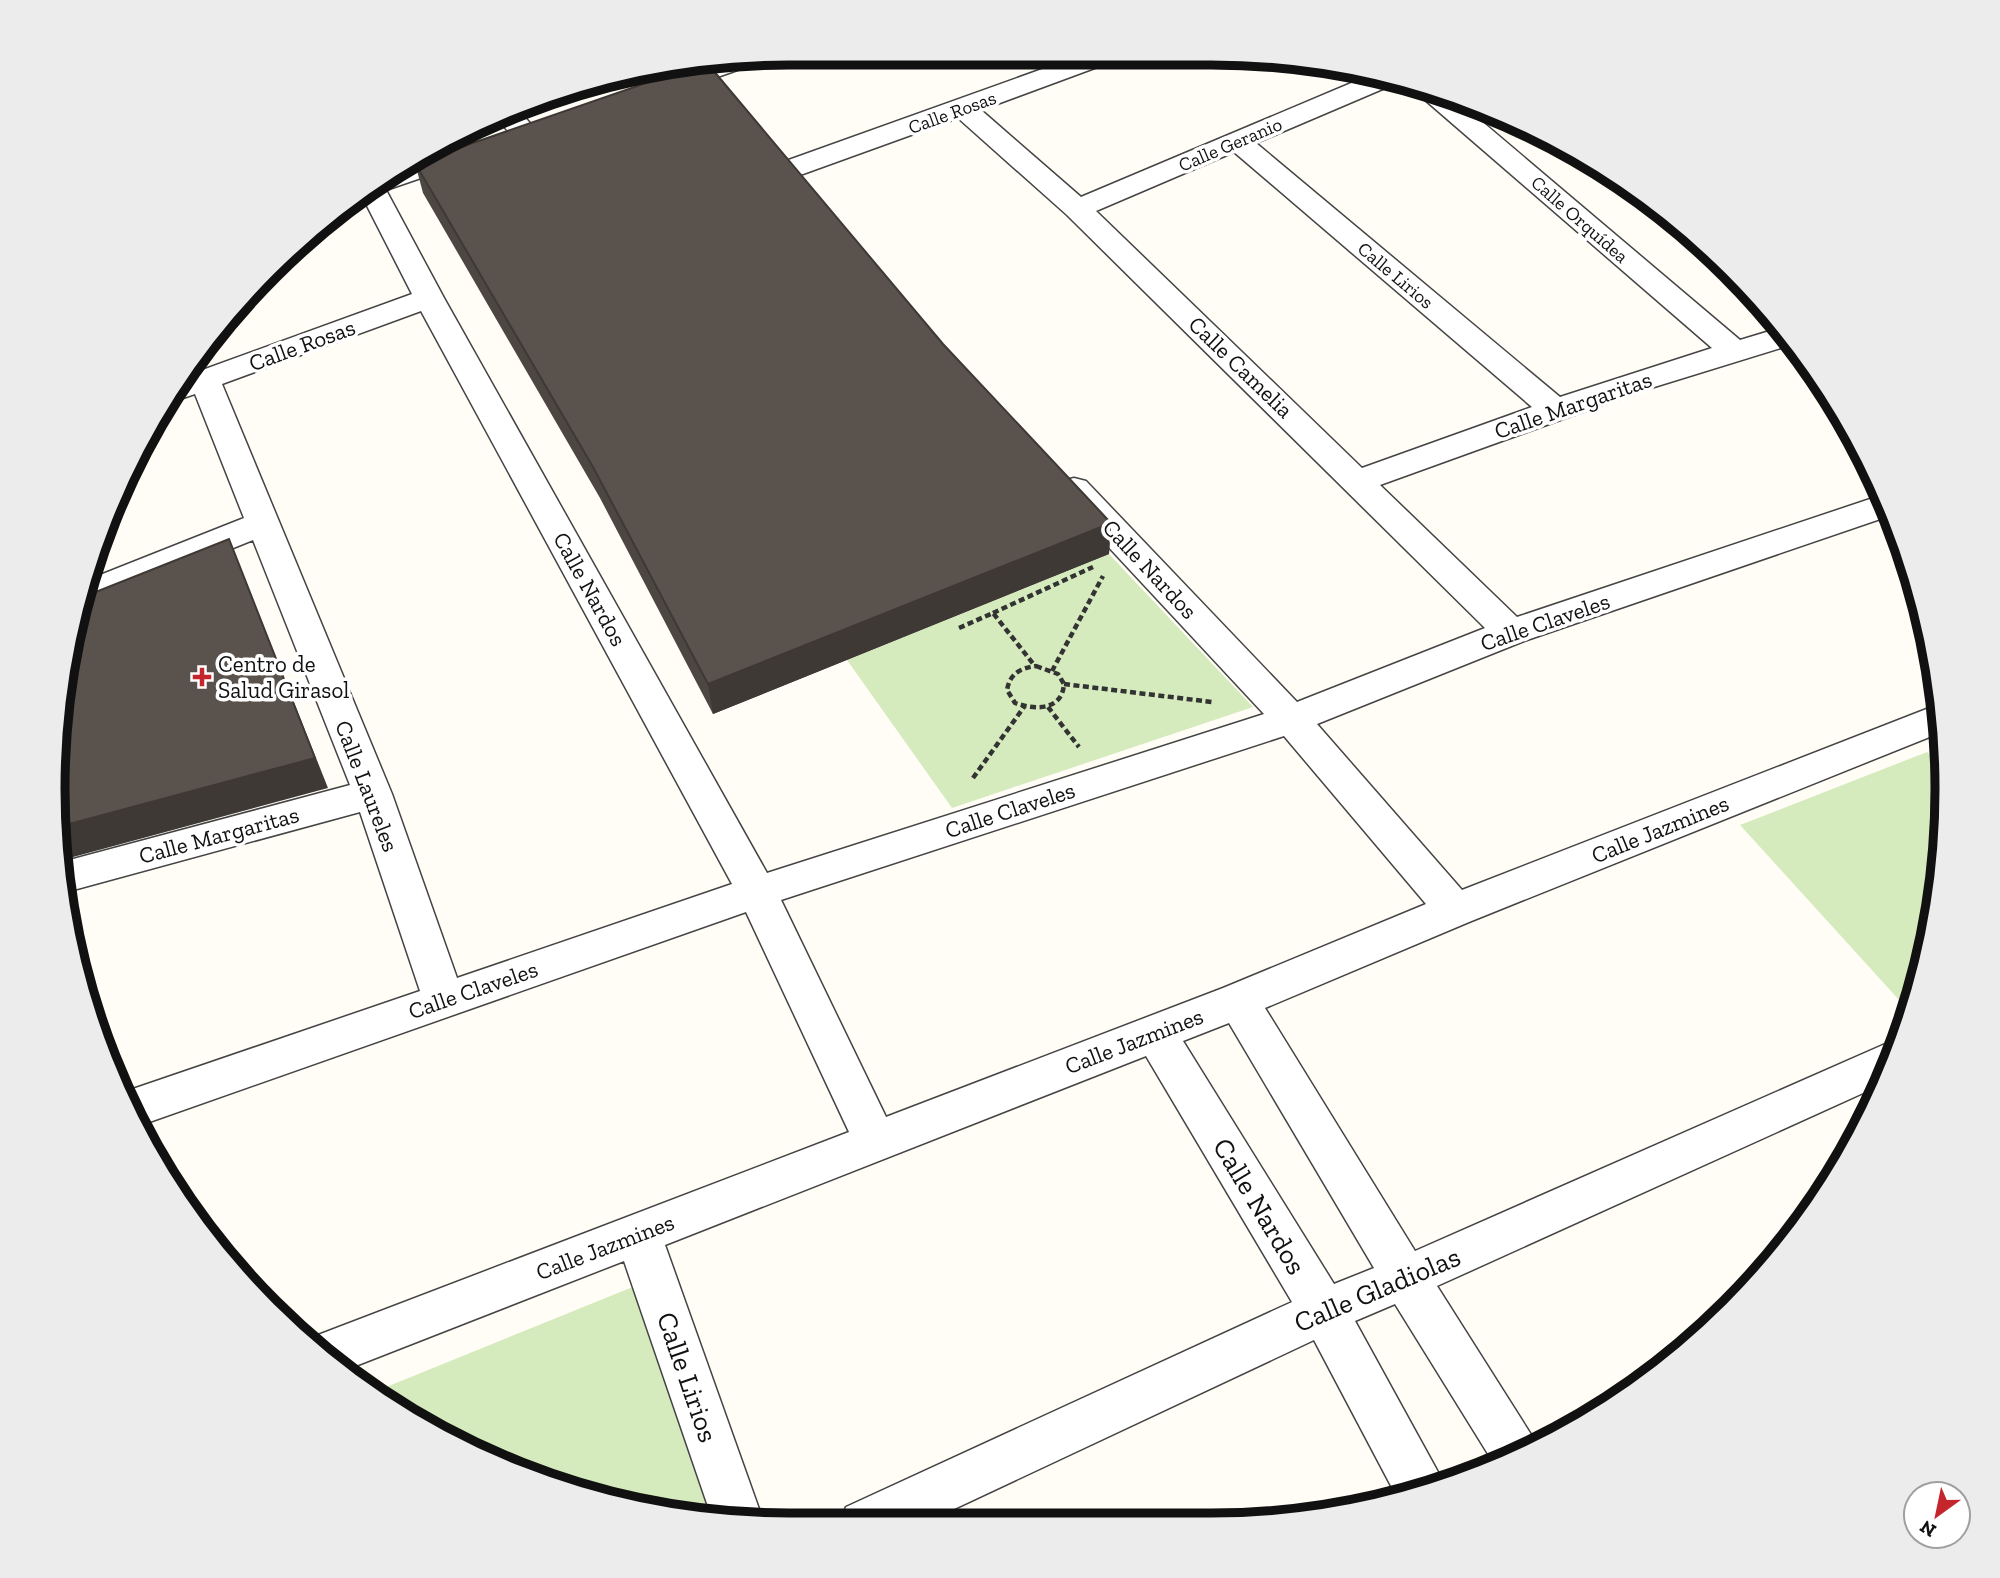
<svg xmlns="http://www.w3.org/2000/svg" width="2000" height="1578" viewBox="0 0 2000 1578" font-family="'Zilla Slab',serif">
<rect width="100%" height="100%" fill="#fffdf5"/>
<!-- green -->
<g fill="#d5ebbd">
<polygon points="1109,554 1253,707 952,808 847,660"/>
<polygon points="1927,752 1944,768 1946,838 1922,980 1910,1012 1740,825"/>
<polygon points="645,1282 718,1519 646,1511 507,1469 374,1392"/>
</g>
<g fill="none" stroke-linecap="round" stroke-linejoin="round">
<defs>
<g id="minor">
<path d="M1087 53 1123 54 1119 59 981 110 1081 197 1368 76 1395 81 1392 85 1256 143 1560 397 1712 348 1417 93 1414 85 1447 92 1740 340 1783 327 1797 343 1638 392 1380 485 1517 617 1882 495 1892 515 1524 641 1317 724 1462 890 1942 703V732L1469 922 1265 1008 1415 1251 1892 1041 1898 1044 1883 1084 1437 1286 1537 1444 1493 1462 1395 1304 1355 1321 1444 1483 1402 1500 1399 1501 1314 1340 920 1525H839L846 1507 1292 1302 1146 1056 665 1245 764 1523 712 1518 624 1261 340 1372 305 1340 849 1132 746 912 138 1126 124 1092 420 991 360 812 66 892 62 862 350 785 253 540 90 606 76 609 85 581 244 518 195 394 174 401 168 399 186 376 412 294 362 196 402 166 466 145 476 147 480 153 476 159 386 190 444 298 767 873 1264 714 1062 497 1057 489 1062 481 1074 478 1086 481 1297 702 1485 628 1067 215 958 118 803 174 793 176 783 174 779 168 783 162ZM1234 152 1532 407 1362 468 1096 211ZM421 311 732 884 457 978 392 794 222 384ZM1284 736 1426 904 1223 988 886 1117 781 900ZM1229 1023 1374 1268 1334 1284 1183 1041Z"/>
<polygon points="763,56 760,62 672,93 663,95 654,93 650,87 654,81 707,63"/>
<path d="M519 111 539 133 535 139C516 143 509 133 498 119Z"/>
</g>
</defs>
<!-- minor casing -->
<use href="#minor" stroke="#444" stroke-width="3"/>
<!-- path -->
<g stroke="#333" stroke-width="4.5" stroke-dasharray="6 3.5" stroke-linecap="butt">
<polyline points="993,613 1093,567"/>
<polyline points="959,628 993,613 1035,666"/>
<path d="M1036 666 1058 674 1064 684C1062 711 1035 710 1015 703L1007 690C1010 673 1021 668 1036 666Z"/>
<polyline points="1052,671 1103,576"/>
<polyline points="1064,684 1212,702"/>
<polyline points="1048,707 1079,747"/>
<polyline points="973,778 1024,707"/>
</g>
<!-- minor -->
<use href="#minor" fill="#fff" fill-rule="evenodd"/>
</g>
<!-- wall -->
<polygon fill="#4d4742" points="415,163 1111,523 1109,554 713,714 600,498 423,193"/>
<!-- shaded-wall -->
<g fill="#3f3936">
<polygon points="1111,523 1109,554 713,714 708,684"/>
<polygon points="229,539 328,788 62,860 58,827"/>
</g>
<!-- building -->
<g fill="#5a524d" stroke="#3f3936" stroke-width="2">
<polygon points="707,63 943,344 1111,523 708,684 593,467 415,163 701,64"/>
<polygon points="229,539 315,758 58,827 52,789 78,599"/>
</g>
<!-- markers -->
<path fill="#c4262e" stroke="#fff" stroke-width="2.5" d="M198.5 666.5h7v7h7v7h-7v7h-7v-7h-7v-7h7z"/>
<g text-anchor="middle" stroke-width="7" stroke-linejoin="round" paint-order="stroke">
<!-- far-street labels -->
<g font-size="19" fill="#111" stroke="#fff">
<text transform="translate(952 112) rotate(-20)" y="7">Calle Rosas</text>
<text transform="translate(1230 144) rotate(-23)" y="7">Calle Geranio</text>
<text transform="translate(1580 219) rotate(41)" y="7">Calle Orquídea</text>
<text transform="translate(1396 275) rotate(40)" y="7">Calle Lirios</text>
</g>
<!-- street labels -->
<g font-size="23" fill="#111" stroke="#fff">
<text transform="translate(302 345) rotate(-20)" y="8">Calle Rosas</text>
<text transform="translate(1241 367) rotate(44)" y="8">Calle Camelia</text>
<text transform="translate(1573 405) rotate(-19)" y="8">Calle Margaritas</text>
<text transform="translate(1150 569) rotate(47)" y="8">Calle Nardos</text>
<text transform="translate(590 589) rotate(61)" y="8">Calle Nardos</text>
<text transform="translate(1545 622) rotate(-19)" y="8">Calle Claveles</text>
<text transform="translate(367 786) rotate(69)" y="8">Calle Laureles</text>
<text transform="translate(1010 810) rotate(-18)" y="8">Calle Claveles</text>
<text transform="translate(1660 829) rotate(-22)" y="8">Calle Jazmines</text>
<text transform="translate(219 835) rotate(-15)" y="8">Calle Margaritas</text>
<text transform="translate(473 990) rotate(-19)" y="8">Calle Claveles</text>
<text transform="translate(1134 1041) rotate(-21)" y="8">Calle Jazmines</text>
<text transform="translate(605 1247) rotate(-21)" y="8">Calle Jazmines</text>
</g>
<!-- poi labels -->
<g font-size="23" fill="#111" stroke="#fff" text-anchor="start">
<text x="218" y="672">Centro de<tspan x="218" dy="26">Salud Girasol</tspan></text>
</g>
<!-- near-street labels -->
<g font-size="28" fill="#111" stroke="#fff">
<text transform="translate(1260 1206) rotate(59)" y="10">Calle Nardos</text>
<text transform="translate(1377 1289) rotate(-23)" y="10">Calle Gladiolas</text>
<text transform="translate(688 1377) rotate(71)" y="10">Calle Lirios</text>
</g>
</g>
<!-- crop -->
<path d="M0 0H2000V1578H0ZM789 65H1211A724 724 0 0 1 1935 789V789A724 724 0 0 1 1211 1513H789A724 724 0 0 1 65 789V789A724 724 0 0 1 789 65Z" fill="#ececec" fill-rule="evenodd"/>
<path fill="none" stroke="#111" stroke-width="9" d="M789 65H1211A724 724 0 0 1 1935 789V789A724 724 0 0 1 1211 1513H789A724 724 0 0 1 65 789V789A724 724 0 0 1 789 65Z"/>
<!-- north arrow -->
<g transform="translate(1937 1515) rotate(213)"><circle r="33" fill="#ffffff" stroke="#a0a0a0" stroke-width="2"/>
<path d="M0-5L12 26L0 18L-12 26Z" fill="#c4262e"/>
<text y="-10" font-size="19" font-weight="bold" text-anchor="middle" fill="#111111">N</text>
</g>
</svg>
